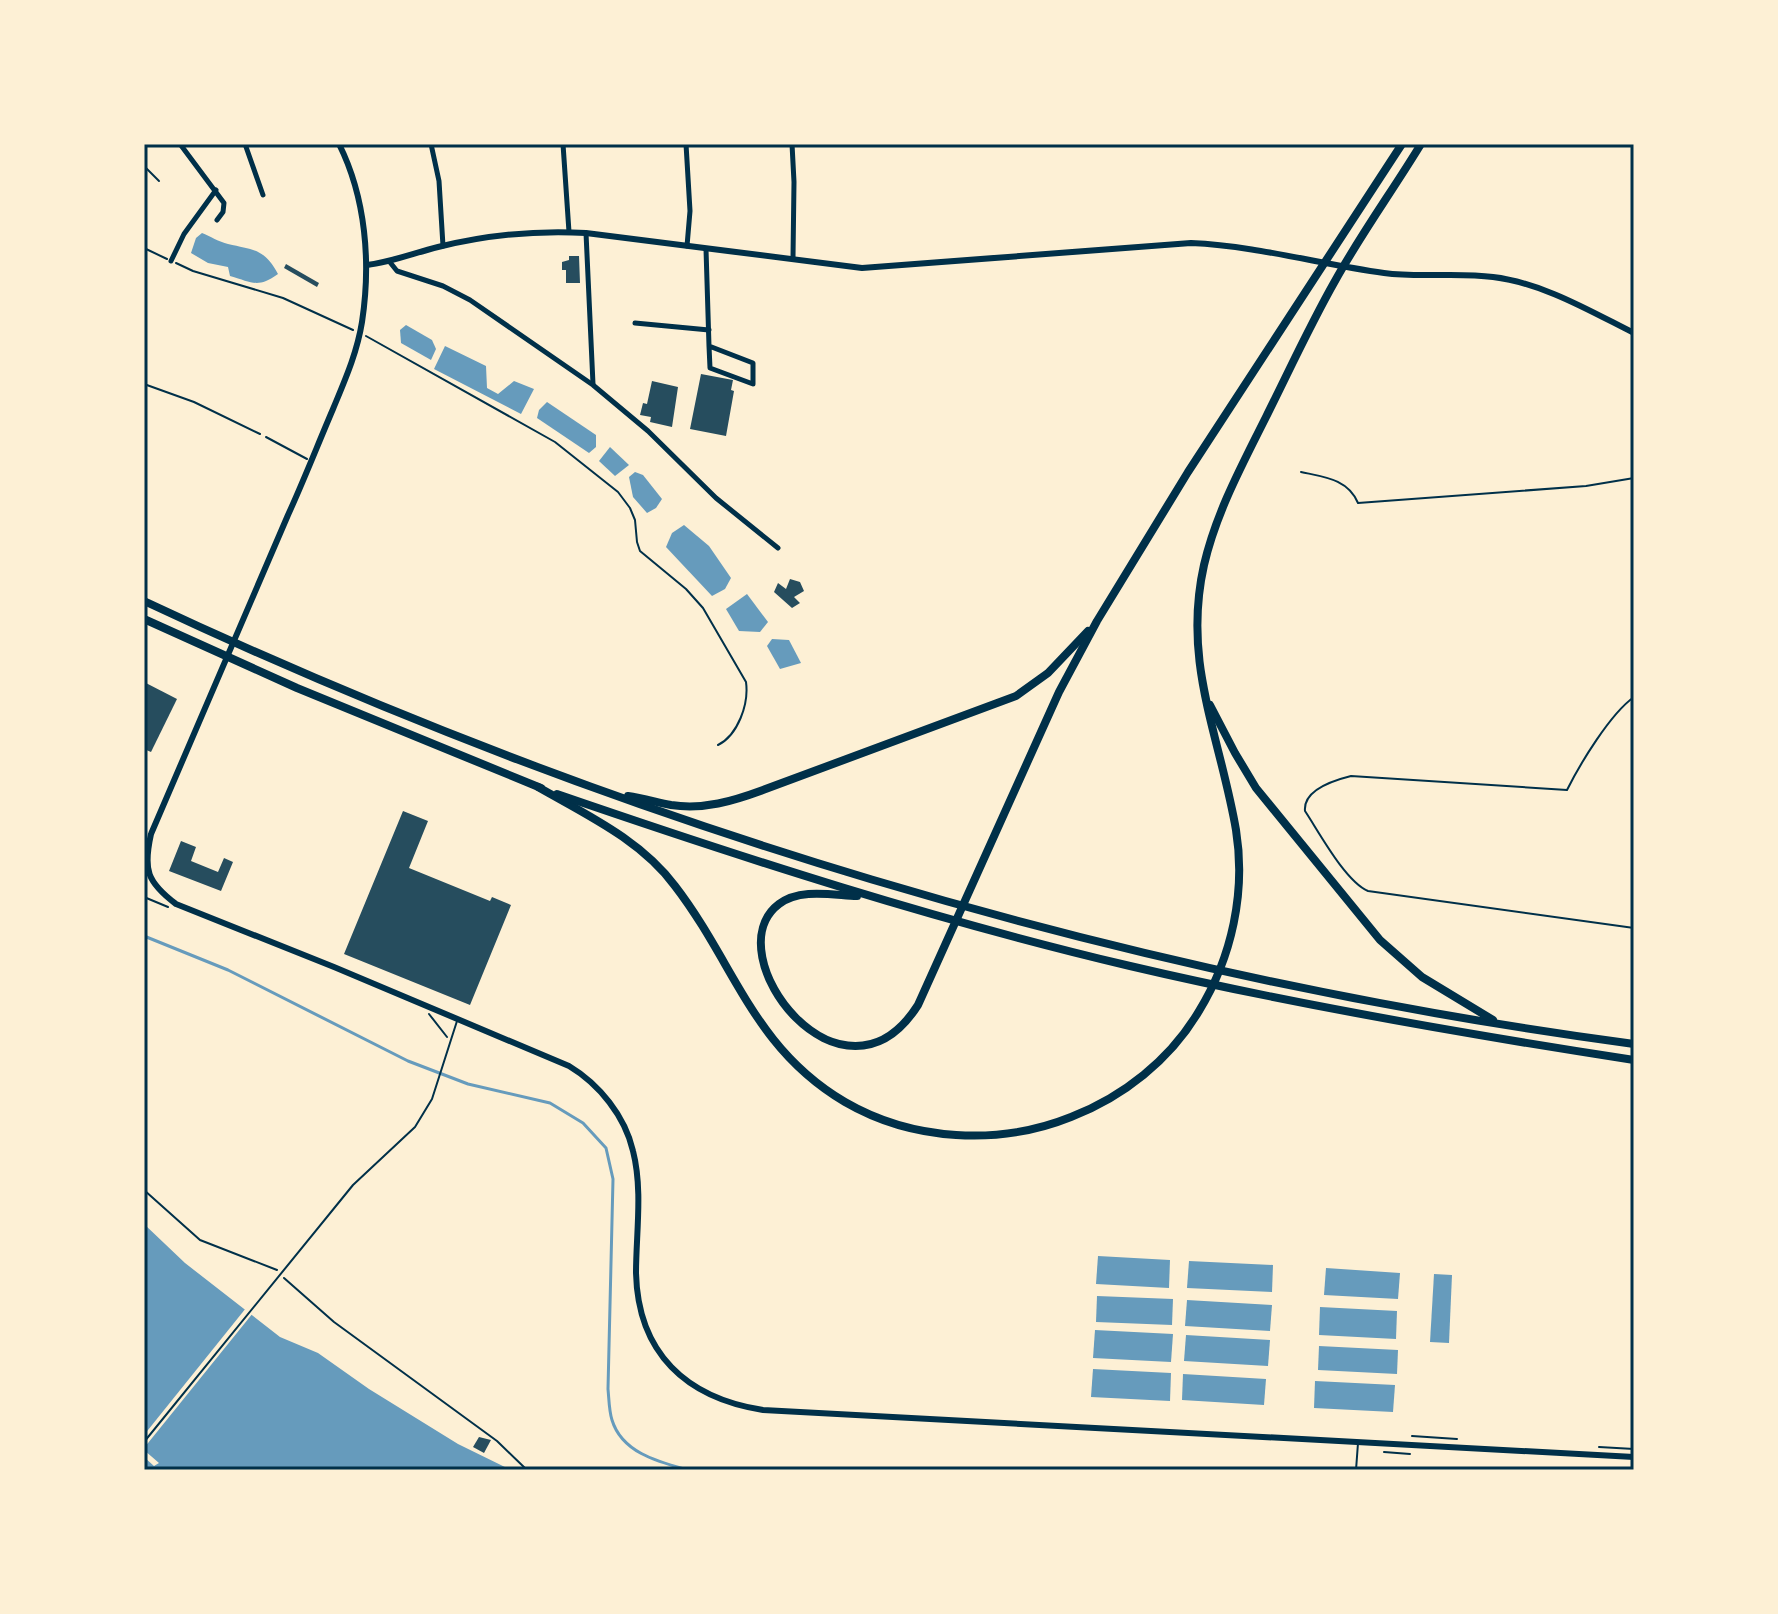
<svg xmlns="http://www.w3.org/2000/svg" width="1778" height="1614" viewBox="0 0 1778 1614" font-family="'Open Sans',sans-serif">
<rect width="100%" height="100%" fill="#fdf0d5"/>
<!-- water -->
<g fill="#669bbc">
<path d="M202 233C210 236 219 242 228 244 253 250 264 248 278 274 257 289 252 282 230 276L228 267 208 263 191 253 196 238Z"/>
<polygon points="406,325 432,340 436,349 431,360 401,343 400,330"/>
<polygon points="445,346 486,366 487,388 498,394 514,381 534,389 521,414 434,369"/>
<polygon points="547,402 596,435 596,447 589,453 537,418 539,410"/>
<polygon points="610,447 629,465 615,476 599,461"/>
<polygon points="635,472 643,475 662,499 656,508 647,513 633,497 629,477"/>
<polygon points="684,525 709,546 731,578 725,589 712,596 666,547 672,533"/>
<polygon points="747,594 768,622 760,632 739,631 726,609"/>
<polygon points="772,639 789,640 801,663 780,669 767,646"/>
<polygon points="144,1224 185,1263 280,1337 318,1353 369,1389 458,1444 511,1470 144,1470 144,1457 154,1466 159,1463 144,1450"/>
<polygon points="1098,1256 1170,1260 1169,1288 1096,1284"/>
<polygon points="1189,1261 1273,1265 1272,1292 1187,1288"/>
<polygon points="1326,1268 1400,1273 1398,1299 1324,1295"/>
<polygon points="1434,1274 1452,1275 1449,1343 1430,1342"/>
<polygon points="1097,1296 1173,1299 1172,1325 1096,1322"/>
<polygon points="1187,1300 1272,1305 1270,1331 1185,1326"/>
<polygon points="1320,1307 1397,1311 1396,1339 1319,1335"/>
<polygon points="1095,1330 1173,1334 1171,1362 1093,1358"/>
<polygon points="1186,1335 1270,1340 1268,1366 1184,1361"/>
<polygon points="1319,1346 1398,1350 1397,1374 1318,1370"/>
<polygon points="1093,1369 1171,1373 1170,1401 1091,1397"/>
<polygon points="1183,1374 1266,1379 1264,1405 1182,1400"/>
<polygon points="1315,1381 1395,1385 1393,1412 1314,1408"/>
</g>
<!-- pier -->
<polygon fill="#fdf0d5" points="246,1308 253,1313 144,1448 144,1435"/>
<g fill="none" stroke-linecap="round" stroke-linejoin="round">
<!-- stream -->
<path stroke="#669bbc" stroke-width="3" d="M144 936 228 970 408 1061 468 1084 550 1103 583 1123 606 1148 613 1179 608 1389C609 1399 609 1411 612 1420 622 1453 659 1462 688 1470"/>
</g>
<!-- building -->
<g fill="#264d5e">
<polygon points="569,256 579,256 580,283 566,283 566,270 562,270 562,262 569,260"/>
<polygon points="286,264 319,283 317,287 284,268"/>
<polygon points="701,374 733,380 731,390 734,391 726,436 690,429"/>
<polygon points="652,381 678,387 672,427 650,422 651,417 640,415 643,403 647,404"/>
<polygon points="790,579 800,582 804,591 794,597 800,603 792,608 774,592 778,583 786,589"/>
<polygon points="144,682 177,699 151,752 144,749"/>
<polygon points="403,811 428,821 409,868 490,901 492,897 511,905 470,1005 344,954"/>
<polygon points="181,841 196,847 191,861 218,872 224,858 233,862 221,891 169,871"/>
<polygon points="479,1437 491,1440 484,1453 473,1447"/>
</g>
<g fill="none" stroke-linecap="round" stroke-linejoin="round">
<!-- path -->
<g stroke="#003049" stroke-width="2">
<polyline points="144,248 167,259"/>
<polyline points="176,263 193,271 283,298 353,330"/>
<path d="M366 336 555 442 618 492 630 508 635 520 637 542 640 551 686 589 703 608 746 682C749 704 738 735 718 745"/>
<polyline points="144,384 194,402 260,434"/>
<path d="M1634 697C1610 714 1580 764 1567 790L1351 776C1335 780 1303 790 1305 811 1319 832 1345 881 1368 891L1634 928"/>
<polyline points="144,897 168,907"/>
<polyline points="429,1014 447,1037"/>
<polyline points="144,1190 200,1240 277,1270"/>
<polyline points="284,1278 334,1322 497,1441 527,1470"/>
<polyline points="1412,1436 1457,1439"/>
<polyline points="1599,1447 1634,1449"/>
<polyline points="1384,1452 1410,1454"/>
</g>
<!-- service -->
<g stroke="#003049" stroke-width="2">
<polyline points="144,166 159,181"/>
<polyline points="266,437 307,459"/>
<path d="M1301 472C1324 477 1348 479 1358 503L1586 486 1634 478"/>
<polyline points="144,1442 353,1185 415,1127 432,1099 457,1021"/>
<polyline points="1356,1470 1358,1443"/>
</g>
<!-- minor -->
<g stroke="#003049" stroke-width="5">
<polyline points="180,144 224,203 223,212 217,220"/>
<polyline points="245,144 263,195"/>
<polyline points="431,144 439,181 443,246"/>
<polyline points="563,144 569,232"/>
<polyline points="686,144 690,211 687,246"/>
<polyline points="792,144 794,182 793,258"/>
<polyline points="586,233 593,384"/>
<polyline points="706,249 709,346 753,363 753,384 710,368 709,346"/>
<polyline points="171,261 184,234 216,190"/>
<polyline points="389,261 397,271 443,286 470,300 593,385 648,431 716,498 778,548"/>
<polyline points="635,323 709,330"/>
</g>
<!-- tertiary -->
<g stroke="#003049" stroke-width="6">
<path d="M339 144C366 198 371 263 362 322 357 353 345 380 333 409 318 444 304 480 288 515 243 622 197 728 151 834 143 870 147 882 176 904L334 967 569 1066C599 1084 625 1116 633 1151 643 1190 636 1234 636 1273 638 1353 686 1398 763 1410L1634 1457"/>
<path d="M367 265C391 262 414 253 438 247 487 235 535 230 586 233L862 268 1191 243C1257 246 1319 264 1384 273 1420 278 1457 272 1493 277 1543 283 1590 311 1634 333"/>
</g>
<!-- motorway -->
<g stroke="#003049" stroke-width="8">
<path d="M144 601C614 822 1118 975 1634 1044"/>
<polyline points="144,619 297,688 541,788"/>
<polyline points="1210,705 1235,753 1256,788 1380,940 1422,977 1493,1020"/>
<path d="M538 787C587 815 641 840 675 886 735 964 753 1048 845 1102 912 1141 999 1146 1071 1117 1123 1097 1170 1060 1199 1011 1232 957 1246 892 1236 830 1220 736 1182 663 1204 565 1216 513 1242 465 1266 417 1289 371 1310 325 1335 281 1361 234 1393 190 1421 144"/>
<path d="M557 794C746 859 935 920 1130 966 1296 1005 1465 1034 1634 1060"/>
<path d="M628 796C642 798 656 802 671 805 704 810 733 801 763 790L1016 696 1048 673 1088 631"/>
<path d="M857 896C832 895 800 888 779 904 713 954 843 1123 918 1005L1059 692 1097 621 1188 472 1402 144"/>
</g>
</g>
<!-- border -->
<rect width="1778" height="1614" fill="none" stroke="#fdf0d5" stroke-width="292"/>
<rect x="146" y="146" width="1486" height="1322" fill="none" stroke="#003049" stroke-width="3"/>
</svg>
